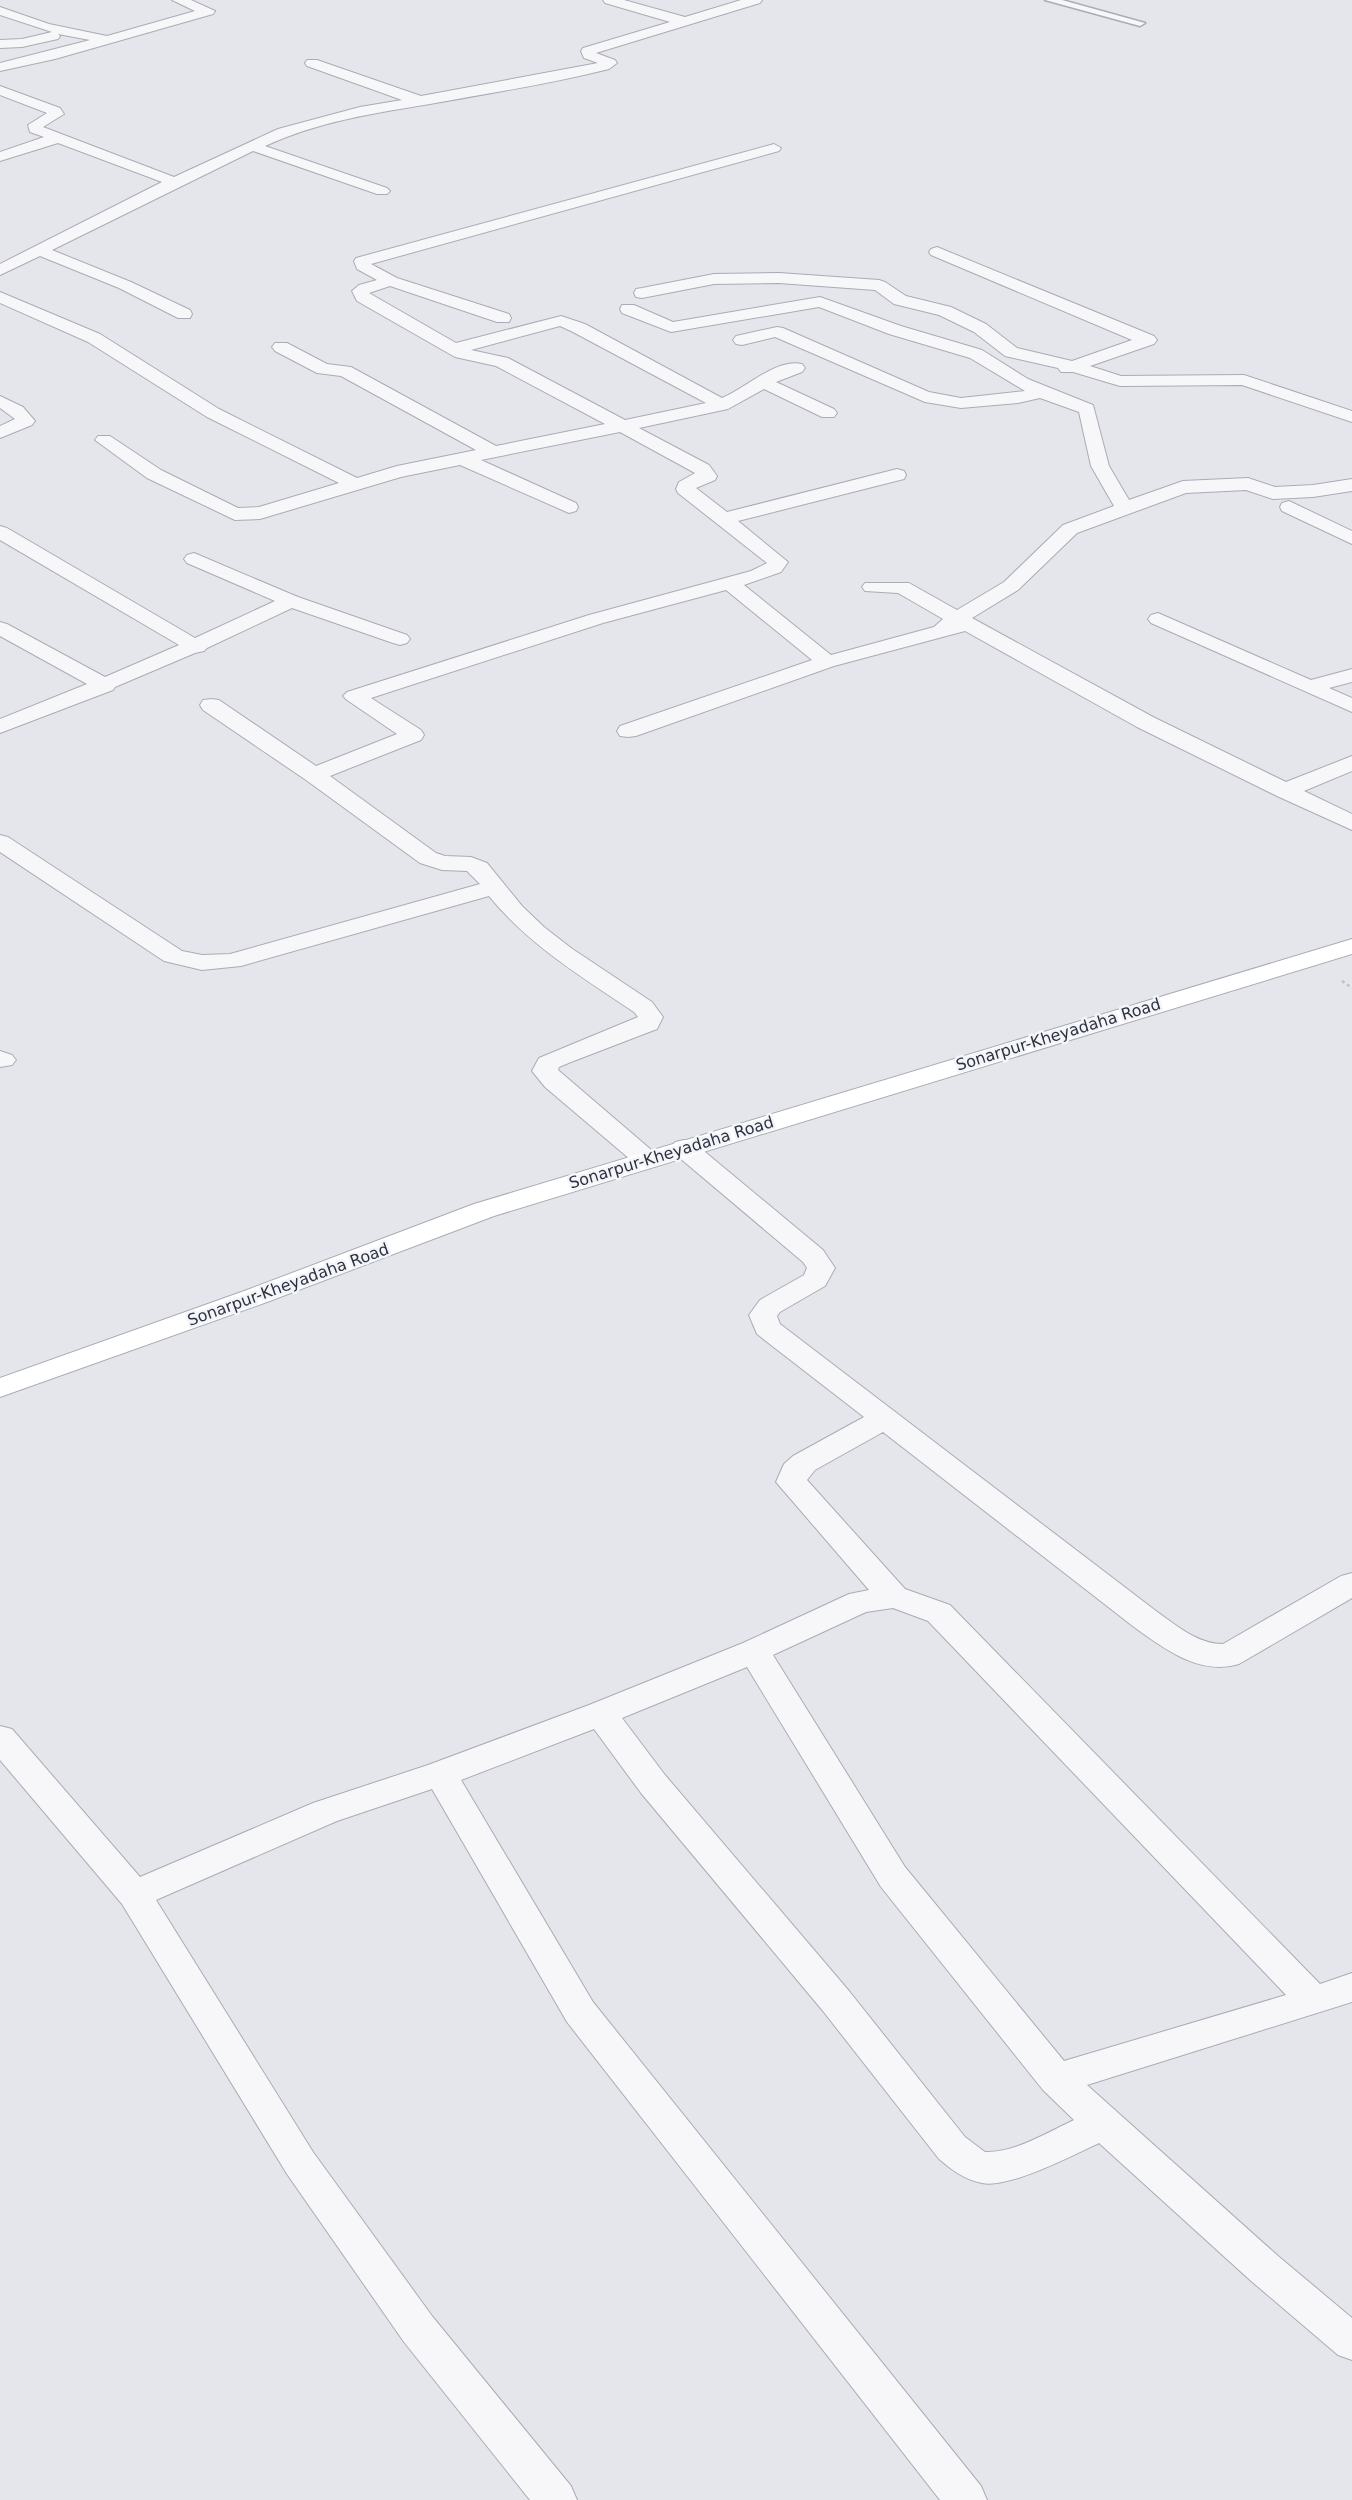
<svg xmlns="http://www.w3.org/2000/svg" width="1352" height="2500" viewBox="0 0 1352 2500" font-family="'DejaVu Sans',sans-serif">
<rect width="100%" height="100%" fill="#e4e6eb"/>
<g fill="none" stroke-linecap="round" stroke-linejoin="round">
<defs>
<polygon id="lane" points="1045,0 1062,0 1145,23 1140,26"/>
<g id="street">
<polygon points="172,0 191,0 215,11 213,14 55,59 0,71 0,63 90,40 58,34 60,36 58,39 22,47 0,48 0,40 22,39 52,32 0,15 0,7 49,24 107,36 195,11"/>
<path d="M603 0H624L685 17 741 0H762L760 3 596 53 615 60 617 63 609 69C550 84 490 93 430 104 374 113 317 122 265 146L387 188 390 191 387 194H377L253 151 52 250 131 282 190 310 192 314 190 318H178L119 288 40 256 0 275V264L162 182 58 143 0 161V152L44 137 30 132 28 125 47 113 0 95V86L60 108 64 114 43 127 174 177 278 129 360 107 402 100 307 66 305 63 307 60H317L421 96 598 63 584 58 581 51 583 48 670 22 605 3Z"/>
<path d="M774 144 781 148 779 151 371 264 397 278 509 314 511 318 509 322H497L390 286 369 293 456 343 561 316 585 324 722 398C745 389 776 358 802 364L805 368 802 372 776 382 834 409 837 413 834 417H822L764 389 728 409 639 428 709 465 717 476 715 480 696 488 727 512 897 469 904 471 906 475 904 479 738 521 788 562 781 572 744 585 831 655 934 627 943 619 898 593 865 591 862 587 865 583H909L957 610 1004 582 1063 525 1114 506 1091 466 1079 412 1040 398 1018 403 961 408 925 402 775 337 742 345 736 344 733 340 736 336 777 327 783 328 929 392 961 398 1025 391 970 358 889 334 819 307 671 332 622 313 620 309 622 305H634L673 322 820 297 901 326 982 350 1028 379 1093 405 1109 466 1129 500 1183 481 1248 478 1275 487 1313 485 1352 479V491L1313 497 1273 499 1246 490 1186 493 1077 533 1018 590 972 618 1153 717 1286 782 1352 756V771L1304 791 1352 814V830L1277 796 1137 727 965 631 834 666 636 736 628 737 620 736 617 731 620 726 812 660 726 590 603 623 371 698 421 730 424 735 421 740 330 776 436 853 445 856 471 857 487 863 522 906 544 927 571 948 652 1002 663 1017 657 1029 571 1062 559 1067 558 1070 656 1154 660 1160 656 1166 647 1168 638 1166 545 1087 532 1071 539 1058 638 1017 634 1012C582 977 529 945 489 896L241 966 202 970 164 961 0 852V835L8 837 182 951 202 955 230 954 480 884 467 871 442 870 420 863 306 780 203 710 200 705 203 700 211 699 219 700 316 766 397 734 347 700 343 696 347 692 589 615 751 571 767 563 678 493 676 489 679 482 695 473 620 432 481 460 576 503 578 507 576 511 569 513 460 465 401 477 260 519 235 520 147 478 95 440 98 436H110L161 470 238 508 259 507 339 483 207 417 88 342 0 303V292L100 334 219 409 357 478 397 466 476 450 341 376 317 373 275 351 272 347 275 343H287L327 364 351 367 496 446 605 424 496 366 455 357 357 301 352 291 359 285 377 280 357 269 354 261 356 258ZM560 326 573 332 706 403 625 420 508 358 471 350Z"/>
<polygon points="937,247 1154,336 1157,340 1154,344 1090,366 1121,376 1244,375 1352,411 1352,422 1242,385 1120,386 1073,372 1061,372 1058,368 1005,356 974,332 939,315 894,304 875,290 779,283 714,284 642,298 636,297 634,293 636,289 642,288 714,274 779,273 879,280 885,282 906,296 951,307 986,324 1017,348 1072,361 1132,340 931,255 929,252 931,249"/>
<polygon points="0,396 23,407 35,421 32,425 0,438 0,426 15,419 0,408"/>
<polygon points="1289,501 1352,531 1352,544 1282,511 1280,507 1282,503"/>
<polygon points="0,526 7,528 195,638 275,601 187,563 184,559 187,555 194,553 298,597 407,635 410,639 407,643 400,645 393,643 292,608 207,648 204,651 195,653 115,687 113,690 0,733 0,719 87,684 0,636 0,622 7,624 105,677 179,645 0,540"/>
<polygon points="1158,613 1311,680 1352,669 1352,682 1329,688 1352,698 1352,712 1151,623 1148,619 1151,615"/>
<polygon points="0,1051 12,1055 16,1060 12,1065 0,1067"/>
<path d="M684 1140 693 1142 823 1250 835 1268 825 1286 780 1312 777 1316 780 1324 1156 1611C1176 1625 1197 1644 1223 1644L1341 1576 1352 1573V1598L1239 1664C1199 1676 1165 1649 1134 1627L883 1432 815 1470 807 1480 905 1589 950 1605 1320 1984 1352 1973V2002L1087 2085 1278 2256 1352 2318V2360L1338 2355 1250 2280 1099 2143C1074 2155 1008 2189 982 2183 965 2180 952 2170 939 2159L823 2011 641 1793 594 1729 461 1780 593 2002 981 2486 987 2500H940L567 2022 432 1789 337 1821 156 1900 313 2152 432 2316 571 2486 577 2500H530L404 2342 287 2174 122 1904 0 1760V1726L12 1729 140 1877 313 1803 428 1765 589 1705 743 1643 849 1594 869 1590 776 1482 784 1464 793 1456 864 1417 757 1334 749 1315 760 1300 804 1275 807 1268 803 1262 675 1154 671 1148 675 1142ZM893 1608 928 1621 1286 1995 1064 2061 905 1867 773 1655 866 1612ZM747 1667 881 1887 1043 2090 1074 2120C1048 2132 1015 2153 985 2152L965 2137 849 1991 665 1775 622 1718Z"/>
</g>
<polygon id="secondary" points="1352,939 1352,954 494,1216 267,1302 0,1397 0,1378 247,1290 474,1204"/>
</defs>
<!-- lane casing -->
<use href="#lane" stroke="#a9acb5" stroke-width="3"/>
<!-- street casing -->
<use href="#street" stroke="#a9acb5" stroke-width="2"/>
<!-- secondary casing -->
<use href="#secondary" stroke="#a9acb5" stroke-width="2"/>
<!-- path -->
<polyline stroke="#bec0c6" stroke-width="2.5" stroke-dasharray="3 3" stroke-linecap="butt" points="1342,981 1352,988"/>
<!-- lane -->
<use href="#lane" fill="#f7f7f9" fill-rule="evenodd"/>
<!-- street -->
<use href="#street" fill="#f7f7f9" fill-rule="evenodd"/>
<!-- secondary -->
<use href="#secondary" fill="#fff" fill-rule="evenodd"/>
</g>
<g text-anchor="middle" stroke-width="5" stroke-linejoin="round" paint-order="stroke">
<!-- street labels -->
<g font-size="16" fill="#2d3242" stroke="#f4f5f8">
<text transform="translate(1058 1034) rotate(-17)" y="6">Sonarpur-Kheyadaha Road</text>
<text transform="translate(671 1152) rotate(-17)" y="6">Sonarpur-Kheyadaha Road</text>
<text transform="translate(288 1284) rotate(-20)" y="6">Sonarpur-Kheyadaha Road</text>
</g>
</g>
</svg>
